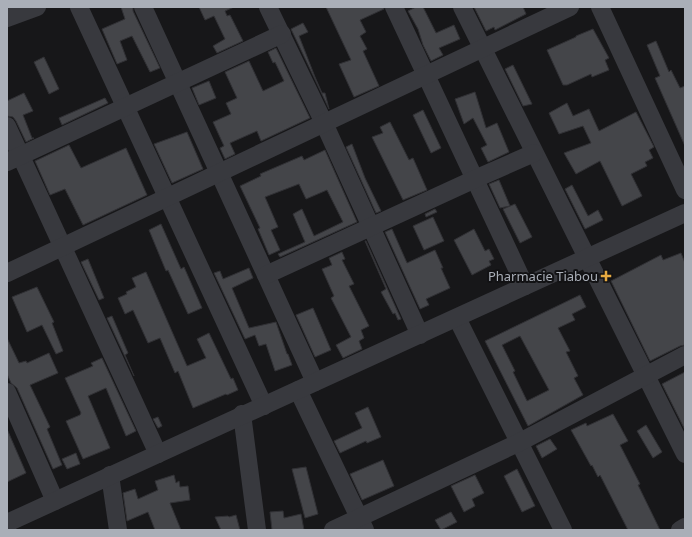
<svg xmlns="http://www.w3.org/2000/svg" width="692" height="537" viewBox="0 0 692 537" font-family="'Noto Sans',sans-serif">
<rect width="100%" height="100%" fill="#171719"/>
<!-- building -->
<g fill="#444549" stroke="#313135" fill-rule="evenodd">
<polygon points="121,7 133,7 133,11 160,68 150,72 132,36 120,41 127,60 117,64 102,29 125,19"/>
<polygon points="199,7 234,7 225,11 227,16 230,15 243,41 217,53 213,46 225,39 214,16 205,20"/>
<polygon points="326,7 384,7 384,9 360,20 366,32 360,36 367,49 363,51 379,86 354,97 339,64 351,60"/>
<polygon points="416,7 423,7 436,33 454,25 460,39 439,48 443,55 431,61 423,45 418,29 408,11"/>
<polygon points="474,7 523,7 526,14 495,30 494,27 486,31"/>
<polygon points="303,23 308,32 299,36 315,77 322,93 325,93 329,109 291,29"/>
<polygon points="593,29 609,58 605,60 609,70 592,77 591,74 567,85 563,85 547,50 576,37 576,36"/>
<polygon points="656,41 669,72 671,70 680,88 685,86 685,146 655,78 660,76 647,45"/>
<polygon points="276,48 310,118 261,141 257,131 230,143 235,154 225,159 220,148 224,146 213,122 231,114 226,103 237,98 225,72 249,61 263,91 284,81 275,62 273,63 268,52"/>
<polygon points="44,57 59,89 49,94 34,62"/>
<polygon points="513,65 532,104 523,106 505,69"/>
<polygon points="209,81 216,98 199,105 192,88"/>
<polygon points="475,92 486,128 497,123 509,152 488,162 481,148 487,145 473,118 464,124 455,99"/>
<polygon points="24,93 33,111 23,115 32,138 34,138 26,142 16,121 13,117 7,116 7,101"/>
<polygon points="105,98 108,103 62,125 59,118"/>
<polygon points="567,103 573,116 589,109 599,131 636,112 654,147 649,150 653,158 645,162 647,166 631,174 642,196 622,206 600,161 576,174 564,153 591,143 583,126 559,134 549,113"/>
<polygon points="423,110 441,148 431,153 413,115"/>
<polygon points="390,122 409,160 413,158 427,190 403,200 372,137 383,133 380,127"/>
<polygon points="187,132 203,169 172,183 154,144"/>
<polygon points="352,144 365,178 381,211 376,213 346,147"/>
<polygon points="69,145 81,168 126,148 147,195 83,225 65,189 50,195 35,161"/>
<polygon points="325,150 357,222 280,257 278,254 305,242 293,214 302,209 314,236 343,222 327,190 306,199 299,184 265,197 278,227 271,230 280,250 269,255 258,229 260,228 240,186 261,176 260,174 302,156 304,160"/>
<polygon points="499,180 510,206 500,208 489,184"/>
<polygon points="572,185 588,216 598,210 603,220 585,229 565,189"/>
<polygon points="515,204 532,237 520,243 503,209"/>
<polygon points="435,209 437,212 426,217 425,214"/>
<polygon points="433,217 444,241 424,250 413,226"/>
<polygon points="161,224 181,269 184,267 202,308 188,314 168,270 166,271 149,230"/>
<polygon points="392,229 407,263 435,250 443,268 441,268 450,288 426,299 429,305 420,309 385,232"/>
<polygon points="474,229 485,251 489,249 494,259 489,261 491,265 472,275 454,240"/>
<polygon points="365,241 366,241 401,319 398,320 395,313 393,314 381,292 386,289"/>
<polygon points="342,252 345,259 342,260 354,284 349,286 369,326 361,330 364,338 359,341 362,349 343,358 336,345 351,337 331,298 334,296 322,269 332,265 329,258"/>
<polygon points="681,253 685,263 685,345 680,346 650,361 611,281 661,255 663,260"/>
<polygon points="88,259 104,298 99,300 81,262"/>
<polygon points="249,268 253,278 232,288 249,328 276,322 287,354 288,354 292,365 275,371 266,344 259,346 255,335 245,339 214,273 220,271 223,279"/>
<polygon points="146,272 187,366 206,358 197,339 209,333 231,379 233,378 238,390 227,395 226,394 193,408 178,371 175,373 160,338 148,343 133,310 125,314 118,298 127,294 126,292 136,287 132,278"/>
<polygon points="37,287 54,322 52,323 63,351 56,354 42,325 27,332 12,297"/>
<path d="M580 295 586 307 572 314 575 320 558 328 570 351 566 352 578 376 574 378 583 395 528 426 485 341ZM520 336 549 390 527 401 513 372 515 371 502 345Z"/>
<polygon points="313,308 331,350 315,357 296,315"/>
<polygon points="112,316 128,353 125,355 134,376 107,318"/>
<polygon points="7,338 19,363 26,361 27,363 49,353 58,373 30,385 50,427 47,429 62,465 53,469 17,388 11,383 7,374"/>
<polygon points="102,358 136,431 126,436 106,388 88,396 110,448 83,459 66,421 80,415 81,413 65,378 93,366 91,363"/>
<polygon points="685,372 685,430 662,384"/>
<polygon points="368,407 381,437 367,443 366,441 340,453 334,441 362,428 355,413"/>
<polygon points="613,414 628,441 620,445 640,484 638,485 660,530 628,530 600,475 598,477 592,465 591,466 571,430 586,423 587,426"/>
<polygon points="158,417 162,426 158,428 153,419"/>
<polygon points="646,425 662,452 653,458 637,431"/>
<polygon points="7,429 26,473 7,482"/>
<polygon points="550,439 557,449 542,458 536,446"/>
<polygon points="76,453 80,464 67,469 62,459"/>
<polygon points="383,460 394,486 362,500 350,474"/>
<polygon points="306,467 318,514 305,518 292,469"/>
<polygon points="517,469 535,506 522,512 504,476"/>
<polygon points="174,475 176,483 179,481 180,487 188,486 190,500 170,503 181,530 155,530 148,512 127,521 123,493 135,489 138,499 158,490 155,481"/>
<polygon points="475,475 484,493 472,499 475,506 464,512 451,486"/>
<polygon points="283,511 284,518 301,514 304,530 272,530 270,512"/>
<polygon points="451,512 457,522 441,530 435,520"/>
<polygon points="236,515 240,530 221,530 215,517 228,516 229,517"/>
</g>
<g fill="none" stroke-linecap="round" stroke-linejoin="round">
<!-- minor -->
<g stroke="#38393e" stroke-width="18">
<polyline points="79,7 264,406"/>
<polyline points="143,7 315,382"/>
<polyline points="268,7 324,123 420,335"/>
<polyline points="394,7 525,286"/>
<polyline points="462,7 685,454"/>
<polyline points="600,7 685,190"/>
<polyline points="7,18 37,7"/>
<polyline points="7,126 158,454"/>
<polyline points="7,162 282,34"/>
<polyline points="7,273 570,7"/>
<polyline points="266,275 475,179 534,153"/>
<polyline points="457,318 563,530"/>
<polyline points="298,390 365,530"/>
<polyline points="7,392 55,501"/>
<polyline points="242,414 257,530"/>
<polyline points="110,475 118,530"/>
<polyline points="7,523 685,213"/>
<polyline points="333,530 520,442 685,355"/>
<polyline points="680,530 685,527"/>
</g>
</g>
<!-- markers -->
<path fill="#e7aa41" stroke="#121214" stroke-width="1.5" d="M604 270h4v4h4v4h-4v4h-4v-4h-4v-4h4z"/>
<g text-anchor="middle" stroke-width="4" stroke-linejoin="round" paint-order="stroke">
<!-- poi labels -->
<g font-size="13" fill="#aaafb8" stroke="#121214" text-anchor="end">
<text x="598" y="281">Pharmacie Tiabou</text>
</g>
</g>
<!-- border -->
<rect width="692" height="537" fill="none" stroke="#aaafb8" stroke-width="16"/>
</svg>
